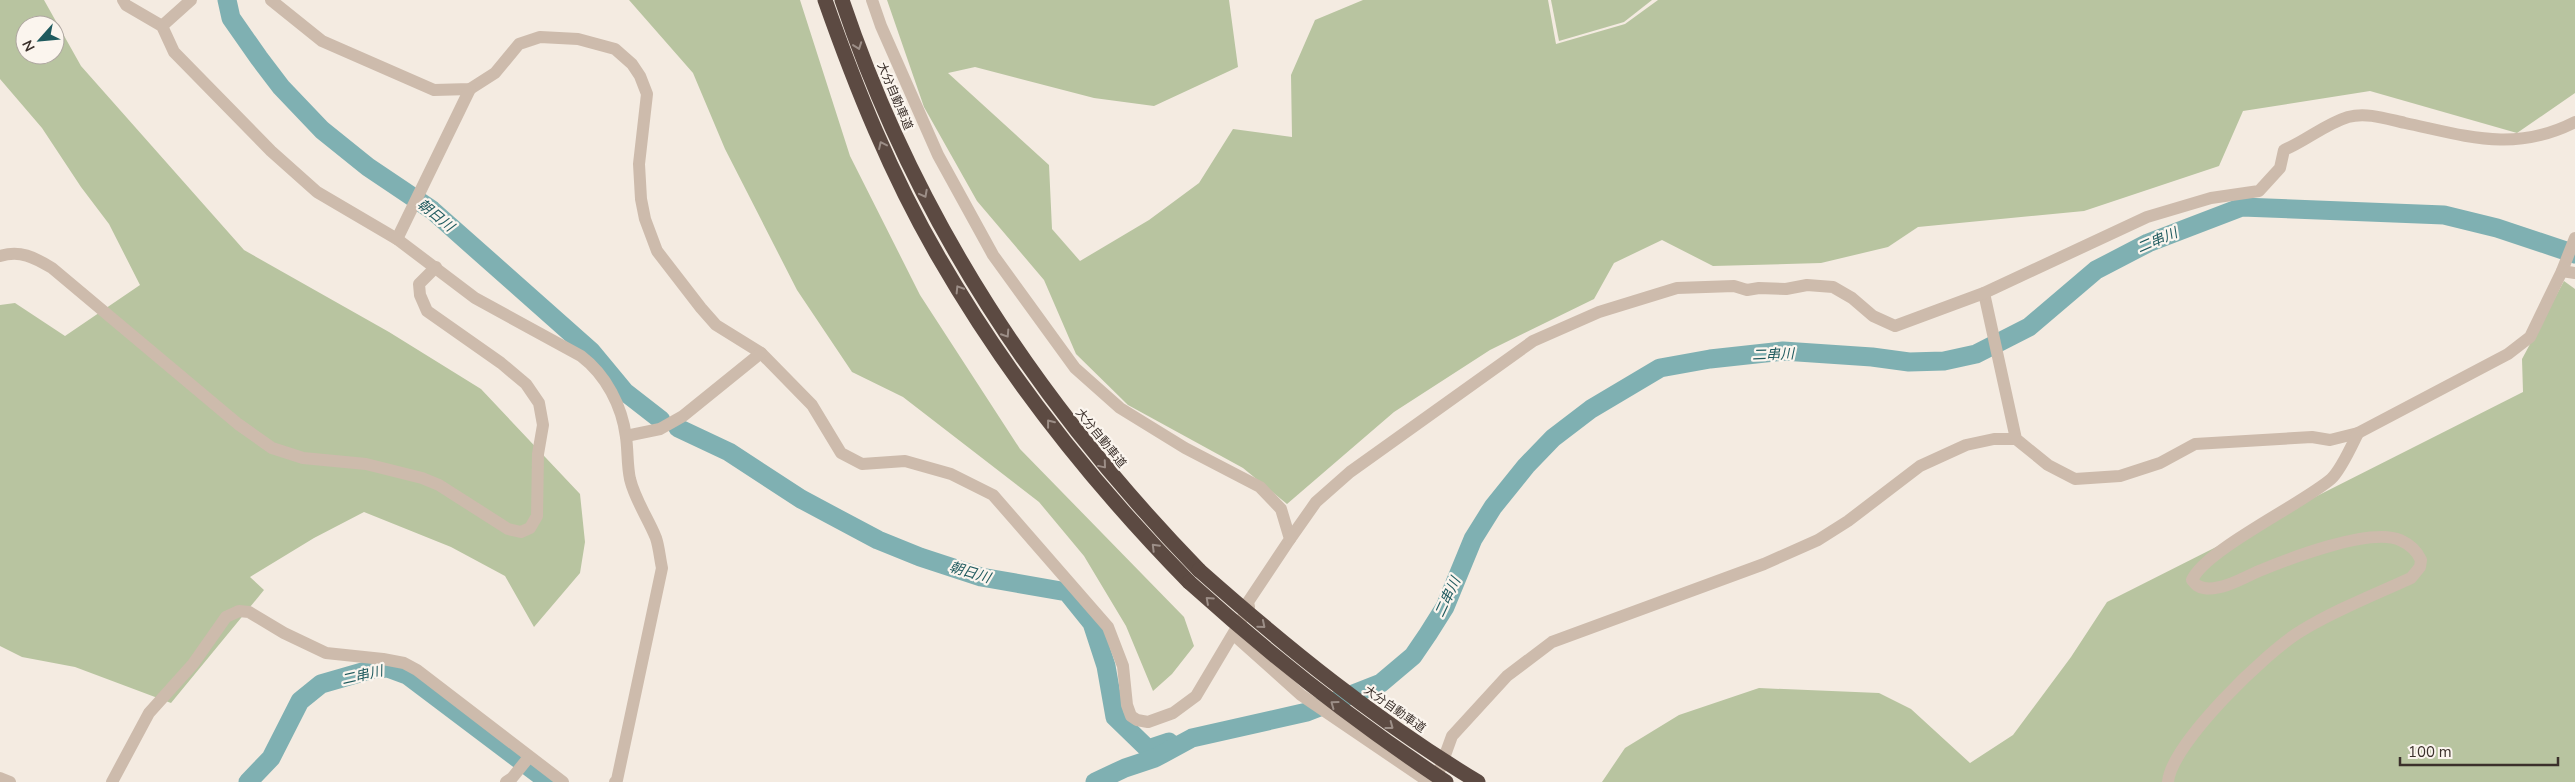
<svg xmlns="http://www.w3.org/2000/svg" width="2575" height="782" viewBox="0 0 2575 782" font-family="'Nunito Sans','Noto Sans JP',sans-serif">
<rect width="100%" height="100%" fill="#f4ebe1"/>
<!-- green -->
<g fill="#b8c4a0" fill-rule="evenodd">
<path d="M0 0H44L81 66 244 250 389 332 481 389 580 494 585 542 580 573 534 627 505 576 451 547 364 512 314 538 250 577 264 590 171 703 75 667 22 657 0 646V305L15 303 65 336 140 285 109 224 81 187 42 128 0 79ZM25 25H55V55H25Z"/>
<polygon points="629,0 800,0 850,156 920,295 1020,449 1184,617 1194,646 1172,674 1153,691 1126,626 1084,556 1039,502 903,397 852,372 797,290 725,149 693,73"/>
<polygon points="887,0 1229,0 1238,67 1154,106 1094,98 975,67 948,73 1049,165 1052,229 1080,261 1149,220 1199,183 1233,129 1292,137 1291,75 1315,20 1363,0 1548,0 1556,44 1625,24 1658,0 2575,0 2575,93 2517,133 2370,91 2243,111 2219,166 2084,211 1918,227 1888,247 1821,263 1713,266 1662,240 1614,263 1594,299 1490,350 1394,412 1287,504 1243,468 1128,405 1076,354 1044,280 977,201 924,107"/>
<polygon points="1551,0 1652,0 1624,22 1559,41"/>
<polygon points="2564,281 2575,289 2575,782 1602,782 1625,748 1679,715 1759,688 1879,693 1911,709 1970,763 2013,735 2071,657 2107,602 2523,392 2522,359"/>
</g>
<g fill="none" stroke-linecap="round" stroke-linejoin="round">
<!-- river -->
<g stroke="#7fb0b2" stroke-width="19">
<polyline points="227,0 231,18 259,58 281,87 322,130 368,167 432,210 591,351 625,392 661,420"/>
<polyline points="678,428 729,452 801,499 878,540 920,557 981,577 1067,592 1092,623 1106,666 1115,717 1148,749 1169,742"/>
<polyline points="248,782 271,758 300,701 321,684 373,669 388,668 407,675 549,782"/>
<polyline points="1095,782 1125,768 1155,758 1192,738 1307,712 1381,683 1413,656 1428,634 1445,607 1473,539 1493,507 1526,466 1553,438 1591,409 1660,368 1710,359 1783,351 1872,357 1909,362 1944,361 1976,354 2029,327 2096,270 2148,243 2242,207 2444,215 2497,228 2575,254"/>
</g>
<!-- minor -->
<g stroke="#cdbbac" stroke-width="12">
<path d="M123 0 126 5 162 26 174 52 271 151 317 192 397 239 475 298 581 356C606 375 622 406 626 437 628 451 627 465 630 479 635 500 648 518 656 538 659 547 660 559 662 568L617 780 615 782"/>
<polyline points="271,0 322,41 434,90 470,89 495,73 519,44 540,37 578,39 615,49 632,64 640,76 647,94 639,164 641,199 645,219 657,251 701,308 716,325 761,353 812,405 841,453 862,464 905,461 951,474 993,495 1108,627 1123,666 1127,705 1131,716 1137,720 1148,722 1173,713 1196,696 1249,607 1248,602 1290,539 1281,509 1260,487 1185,448 1120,408 1075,368 993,255 938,155 881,26 872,0"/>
<polyline points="162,26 191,0"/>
<polyline points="397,239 470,89"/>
<path d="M0 256C20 250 34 257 52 268L238 424 272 448 303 458 366 464 422 478 439 485 508 529 521 532 530 528 537 516 538 454 543 425 539 403 526 384 501 363 427 311 420 295 419 284 436 267"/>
<polyline points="2562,271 2575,273"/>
<polyline points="1984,293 2016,439 2048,465 2075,479 2120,476 2160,463 2195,444 2312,437 2330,440 2358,433 2508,354 2530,337 2562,271 2575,238"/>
<polyline points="626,436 660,429 683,416 761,353"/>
<path d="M1290 539 1316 502 1350 472 1533 341 1599 312 1677 288 1734 286 1747 290 1759 288 1786 289 1807 285 1833 287 1852 298 1873 316 1895 326 1984 293 2147 217 2211 198 2259 191 2280 168 2284 150C2306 141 2325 124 2348 117 2367 112 2387 119 2405 123 2467 136 2514 153 2575 122"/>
<polyline points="1234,635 1301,695 1429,782"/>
<polyline points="1440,769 1452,736 1507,676 1552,642 1764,564 1818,540 1848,521 1920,466 1966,445 1994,439 2016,439"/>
<polyline points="0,778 10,782"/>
<polyline points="112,782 149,713 193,664 226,617 239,611 249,612 284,633 326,653 383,659 404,663 417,670 563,782"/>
<polyline points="506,782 512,778 529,757"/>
<path d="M2168 782C2171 744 2267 651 2301 631 2335 610 2374 595 2411 578L2420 567 2421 560C2417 551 2409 544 2400 540 2370 527 2288 559 2259 571 2243 578 2222 591 2204 588 2198 587 2196 585 2192 580 2205 550 2302 504 2331 479 2341 470 2352 445 2358 433"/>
</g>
<!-- highway -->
<g stroke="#5c4a42" stroke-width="15">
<path d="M825 0C856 88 891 175 938 256 1007 376 1092 483 1189 582"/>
<path d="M842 0C916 220 1038 404 1199 570"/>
</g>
<!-- highway-bridge -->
<g stroke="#5c4a42" stroke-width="15">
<path d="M1199 570C1287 648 1377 721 1478 782"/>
<path d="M1189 582C1272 657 1352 720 1446 782"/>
</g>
</g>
<!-- one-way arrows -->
<defs><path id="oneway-chevron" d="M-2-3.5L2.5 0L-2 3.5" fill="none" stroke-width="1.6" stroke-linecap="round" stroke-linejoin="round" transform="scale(1.25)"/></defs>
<g stroke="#9c8e87">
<use href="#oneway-chevron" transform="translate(858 46) rotate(70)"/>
<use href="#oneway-chevron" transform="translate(882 145) rotate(-115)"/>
<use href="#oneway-chevron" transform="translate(924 194) rotate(62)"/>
<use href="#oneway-chevron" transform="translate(959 289) rotate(-122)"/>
<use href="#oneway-chevron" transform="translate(1006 334) rotate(57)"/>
<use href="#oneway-chevron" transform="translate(1050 423) rotate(-128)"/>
<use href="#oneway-chevron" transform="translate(1103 465) rotate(50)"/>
<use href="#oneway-chevron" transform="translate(1155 547) rotate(-135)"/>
<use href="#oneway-chevron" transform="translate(1209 600) rotate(-138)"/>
<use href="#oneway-chevron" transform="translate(1262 625) rotate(40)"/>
<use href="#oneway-chevron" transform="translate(1334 704) rotate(-144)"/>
<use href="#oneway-chevron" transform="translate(1390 726) rotate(37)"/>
</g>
<g text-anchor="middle" stroke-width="4.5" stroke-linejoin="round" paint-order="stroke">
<!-- street labels -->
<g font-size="12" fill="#3b302b" stroke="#fbf5ee">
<text transform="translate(895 96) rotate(67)" y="4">大分自動車道</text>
<text transform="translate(1101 438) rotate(51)" y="4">大分自動車道</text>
<text transform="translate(1395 709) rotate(35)" y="4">大分自動車道</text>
</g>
<!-- water labels -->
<g font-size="14" font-style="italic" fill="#1f5a5e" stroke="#fbf5ee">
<text transform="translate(436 215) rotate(39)" y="5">朝日川</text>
<text transform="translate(2157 240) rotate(-23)" y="5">二串川</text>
<text transform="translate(1773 354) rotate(-2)" y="5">二串川</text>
<text transform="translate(970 572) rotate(17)" y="5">朝日川</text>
<text transform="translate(1447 597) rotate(-65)" y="5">二串川</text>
<text transform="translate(362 675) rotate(-13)" y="5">二串川</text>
</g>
</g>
<!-- north arrow -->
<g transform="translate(40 40) rotate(243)"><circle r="24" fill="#fbf5ee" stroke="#aea6a0"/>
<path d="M0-4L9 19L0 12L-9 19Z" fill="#1f5a5e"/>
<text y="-8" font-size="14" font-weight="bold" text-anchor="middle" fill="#3b302b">N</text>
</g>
<!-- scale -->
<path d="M2400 757v8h158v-8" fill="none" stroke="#3b302b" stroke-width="2.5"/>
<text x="2408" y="757" font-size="15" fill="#3b302b" stroke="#fbf5ee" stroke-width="4" paint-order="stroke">100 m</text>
</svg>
